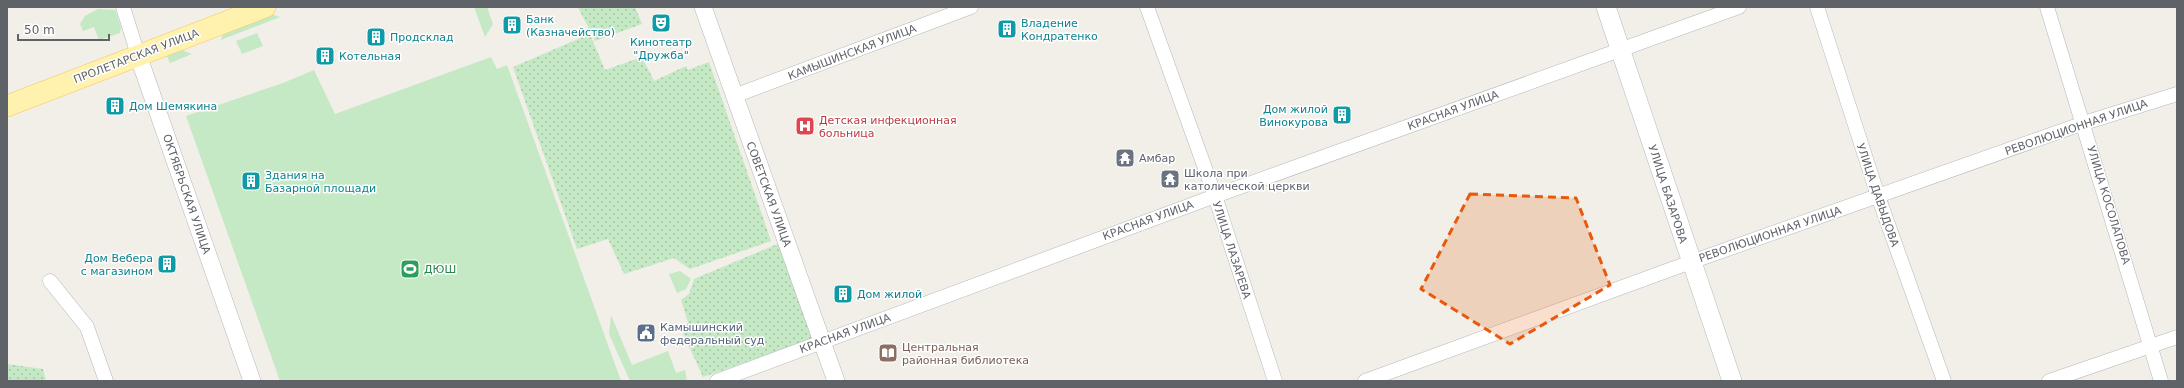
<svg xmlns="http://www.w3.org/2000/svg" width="2184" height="388" viewBox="0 0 2184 388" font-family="'DejaVu Sans',sans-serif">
<defs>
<pattern id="park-dots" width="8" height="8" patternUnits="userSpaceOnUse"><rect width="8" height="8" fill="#c5e8c5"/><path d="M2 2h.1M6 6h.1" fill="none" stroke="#a3c0a4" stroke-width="1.8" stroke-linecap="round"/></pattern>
</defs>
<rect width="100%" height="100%" fill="#f1efe8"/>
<!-- green -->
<g fill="#c5e8c5">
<polygon points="474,7 487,7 493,24 485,37"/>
<polygon points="98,9 115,10 121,27 120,33 99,40 94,27 83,31 80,24 85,16"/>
<polygon points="271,14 280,17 221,40 223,32"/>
<polygon points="257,33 263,46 242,54 236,41"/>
<polygon points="182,50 192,54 170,63 167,56"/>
<polygon points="491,57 497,69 507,65 621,381 280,381 186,116 283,83 314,70 335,114"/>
<polygon points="680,271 691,279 686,289 677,293 669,274"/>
<polygon points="611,315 632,365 668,351 676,373 685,370 687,381 630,381 609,334"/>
</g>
<!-- park -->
<g fill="url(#park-dots)">
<polygon points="578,7 635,7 642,24 595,41"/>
<polygon points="590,34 605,70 642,57 654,81 686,66 688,70 709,62 771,241 690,269 674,258 624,274 608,239 577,249 513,67"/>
<polygon points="780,243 812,339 703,377 683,333 688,322 681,300 689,294 694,279"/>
<polygon points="7,364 43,369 46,381 7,381"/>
</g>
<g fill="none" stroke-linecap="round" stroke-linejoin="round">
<defs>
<g id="minor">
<polyline points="123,7 138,55"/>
<polyline points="1147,7 1215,196 1275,381"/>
<polyline points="1817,7 1878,196 1944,381"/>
<polyline points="2047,7 2161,381"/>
<polyline points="734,96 971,7"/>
<polyline points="50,281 87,327 106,381"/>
<polyline points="717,381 1215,196 1739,7"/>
<polyline points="1365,381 1691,262 2084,123 2177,94"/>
<polyline points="2049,381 2177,337"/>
</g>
<g id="tertiary">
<polyline points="703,7 836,381"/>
<polyline points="138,55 252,381"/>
</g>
<polyline id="secondary" points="1606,7 1732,381"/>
<polyline id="primary" points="7,106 265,7"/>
</defs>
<!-- minor casing -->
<use href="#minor" stroke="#b5b8bc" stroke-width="15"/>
<!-- tertiary casing -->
<use href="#tertiary" stroke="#b5b8bc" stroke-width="18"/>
<!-- secondary casing -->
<use href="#secondary" stroke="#b6babf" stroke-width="20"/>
<!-- primary casing -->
<use href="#primary" stroke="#f2c960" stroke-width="22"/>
<!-- minor -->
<use href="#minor" stroke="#fff" stroke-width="14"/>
<!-- tertiary -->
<use href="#tertiary" stroke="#fff" stroke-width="17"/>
<!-- secondary -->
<use href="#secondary" stroke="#fff" stroke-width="19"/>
<!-- primary -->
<use href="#primary" stroke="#fff2af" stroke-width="21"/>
</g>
<!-- marked area -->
<path fill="#e8590c" fill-opacity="0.2" stroke="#e8590c" stroke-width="3" stroke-dasharray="8 5" stroke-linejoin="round" d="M1470 194 1576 198 1610 285 1510 344 1421 289Z"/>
<!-- icons -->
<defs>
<symbol id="theatre-square" viewBox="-11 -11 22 22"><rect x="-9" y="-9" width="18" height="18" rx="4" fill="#0f9aa8" stroke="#fff"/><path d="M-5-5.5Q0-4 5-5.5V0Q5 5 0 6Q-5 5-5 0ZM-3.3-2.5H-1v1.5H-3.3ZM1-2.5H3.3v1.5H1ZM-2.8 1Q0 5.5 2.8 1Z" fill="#fff"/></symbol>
<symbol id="building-square" viewBox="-11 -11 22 22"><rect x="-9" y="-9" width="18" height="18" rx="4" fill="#0f9aa8" stroke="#fff"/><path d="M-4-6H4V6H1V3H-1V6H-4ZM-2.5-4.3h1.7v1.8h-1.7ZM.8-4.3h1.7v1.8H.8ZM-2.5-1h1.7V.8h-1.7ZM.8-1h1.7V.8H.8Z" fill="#fff"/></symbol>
<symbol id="hospital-square" viewBox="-11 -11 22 22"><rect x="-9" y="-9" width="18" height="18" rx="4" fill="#e0444e" stroke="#fff"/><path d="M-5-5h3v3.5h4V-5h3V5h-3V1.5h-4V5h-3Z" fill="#fff"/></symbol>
<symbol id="temple-square" viewBox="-11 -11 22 22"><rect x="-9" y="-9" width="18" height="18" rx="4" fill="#6b7280" stroke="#fff"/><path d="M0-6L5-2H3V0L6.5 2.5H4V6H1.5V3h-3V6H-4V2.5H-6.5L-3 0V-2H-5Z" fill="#fff"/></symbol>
<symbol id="stadium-square" viewBox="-11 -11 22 22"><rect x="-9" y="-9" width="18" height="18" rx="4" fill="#2e9e5b" stroke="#fff"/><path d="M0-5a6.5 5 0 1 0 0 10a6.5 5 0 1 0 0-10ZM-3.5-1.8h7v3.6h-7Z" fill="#fff"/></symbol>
<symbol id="civic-square" viewBox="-11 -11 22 22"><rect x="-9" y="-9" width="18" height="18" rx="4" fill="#5c6f8a" stroke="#fff"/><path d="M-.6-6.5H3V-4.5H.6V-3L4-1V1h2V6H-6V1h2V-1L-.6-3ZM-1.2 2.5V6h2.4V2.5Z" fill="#fff"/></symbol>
<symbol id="library-square" viewBox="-11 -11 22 22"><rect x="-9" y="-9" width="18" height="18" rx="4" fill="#8d6e63" stroke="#fff"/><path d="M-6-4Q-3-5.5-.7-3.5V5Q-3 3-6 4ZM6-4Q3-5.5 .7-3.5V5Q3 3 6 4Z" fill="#fff"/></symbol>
</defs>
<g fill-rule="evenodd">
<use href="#theatre-square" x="650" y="12" width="22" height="22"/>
<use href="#building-square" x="501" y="14" width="22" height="22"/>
<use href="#building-square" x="996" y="18" width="22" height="22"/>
<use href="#building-square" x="365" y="26" width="22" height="22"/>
<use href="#building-square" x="314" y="45" width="22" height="22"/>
<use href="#building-square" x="104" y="95" width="22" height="22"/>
<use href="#building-square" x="1331" y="104" width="22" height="22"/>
<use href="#hospital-square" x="794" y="115" width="22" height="22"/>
<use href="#temple-square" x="1114" y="147" width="22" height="22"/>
<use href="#temple-square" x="1159" y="168" width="22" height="22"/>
<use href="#building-square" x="240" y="170" width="22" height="22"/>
<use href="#building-square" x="156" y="253" width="22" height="22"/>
<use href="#stadium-square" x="399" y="258" width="22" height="22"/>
<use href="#building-square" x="832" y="283" width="22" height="22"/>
<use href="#civic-square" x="635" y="322" width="22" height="22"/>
<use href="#library-square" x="877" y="342" width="22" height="22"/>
</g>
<g text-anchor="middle" stroke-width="3" stroke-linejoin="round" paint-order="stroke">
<!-- culture labels -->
<g font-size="11" fill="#0d838f" stroke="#fff" text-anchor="start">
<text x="526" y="23">Банк<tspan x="526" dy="13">(Казначейство)</tspan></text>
<text x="1021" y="27">Владение<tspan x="1021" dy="13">Кондратенко</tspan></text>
<text x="390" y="41">Продсклад</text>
<text x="661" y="46" text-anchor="middle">Кинотеатр<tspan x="661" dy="13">"Дружба"</tspan></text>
<text x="339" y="60">Котельная</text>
<text x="129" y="110">Дом Шемякина</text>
<text x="1328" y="113" text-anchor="end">Дом жилой<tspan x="1328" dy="13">Винокурова</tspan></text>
<text x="265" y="179">Здания на<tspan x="265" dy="13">Базарной площади</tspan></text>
<text x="153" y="262" text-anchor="end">Дом Вебера<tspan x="153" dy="13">с магазином</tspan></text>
<text x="857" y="298">Дом жилой</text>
</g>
<!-- street labels -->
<g font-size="11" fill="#5f6368" stroke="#fff">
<text transform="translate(852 52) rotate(-21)" y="4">КАМЫШИНСКАЯ УЛИЦА</text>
<text transform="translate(136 56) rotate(-21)" y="4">ПРОЛЕТАРСКАЯ УЛИЦА</text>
<text transform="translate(1453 110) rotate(-20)" y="4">КРАСНАЯ УЛИЦА</text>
<text transform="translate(2076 127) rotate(-19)" y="4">РЕВОЛЮЦИОННАЯ УЛИЦА</text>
<text transform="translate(187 194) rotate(71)" y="4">ОКТЯБРЬСКАЯ УЛИЦА</text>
<text transform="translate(769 194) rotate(70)" y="4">СОВЕТСКАЯ УЛИЦА</text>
<text transform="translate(1668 194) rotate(72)" y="4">УЛИЦА БАЗАРОВА</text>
<text transform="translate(1878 195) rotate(71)" y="4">УЛИЦА ДАВЫДОВА</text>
<text transform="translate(2109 205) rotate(73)" y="4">УЛИЦА КОСОЛАПОВА</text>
<text transform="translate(1148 220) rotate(-20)" y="4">КРАСНАЯ УЛИЦА</text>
<text transform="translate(1770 234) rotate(-19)" y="4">РЕВОЛЮЦИОННАЯ УЛИЦА</text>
<text transform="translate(1232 250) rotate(72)" y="4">УЛИЦА ЛАЗАРЕВА</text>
<text transform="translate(845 333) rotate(-20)" y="4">КРАСНАЯ УЛИЦА</text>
</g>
<!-- health labels -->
<g font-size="11" fill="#be3a42" stroke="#fff" text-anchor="start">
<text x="819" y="124">Детская инфекционная<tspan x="819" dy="13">больница</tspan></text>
</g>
<!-- worship labels -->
<g font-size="11" fill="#5b616d" stroke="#fff" text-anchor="start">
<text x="1139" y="162">Амбар</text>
<text x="1184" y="177">Школа при<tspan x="1184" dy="13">католической церкви</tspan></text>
</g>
<!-- leisure labels -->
<g font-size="11" fill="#27864d" stroke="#fff" text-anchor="start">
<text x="424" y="273">ДЮШ</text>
</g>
<!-- service labels -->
<g font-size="11" fill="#4e5e75" stroke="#fff" text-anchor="start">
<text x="660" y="331">Камышинский<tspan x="660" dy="13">федеральный суд</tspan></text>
</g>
<!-- education labels -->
<g font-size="11" fill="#785e54" stroke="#fff" text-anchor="start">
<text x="902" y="351">Центральная<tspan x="902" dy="13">районная библиотека</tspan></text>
</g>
</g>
<!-- border -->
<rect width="2184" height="388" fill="none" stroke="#5f6368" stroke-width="16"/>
<!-- scale -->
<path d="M18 34v6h91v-6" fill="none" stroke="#5f6368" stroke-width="2"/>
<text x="24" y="34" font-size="12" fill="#5f6368" stroke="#ffffff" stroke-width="3" paint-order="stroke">50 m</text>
</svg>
